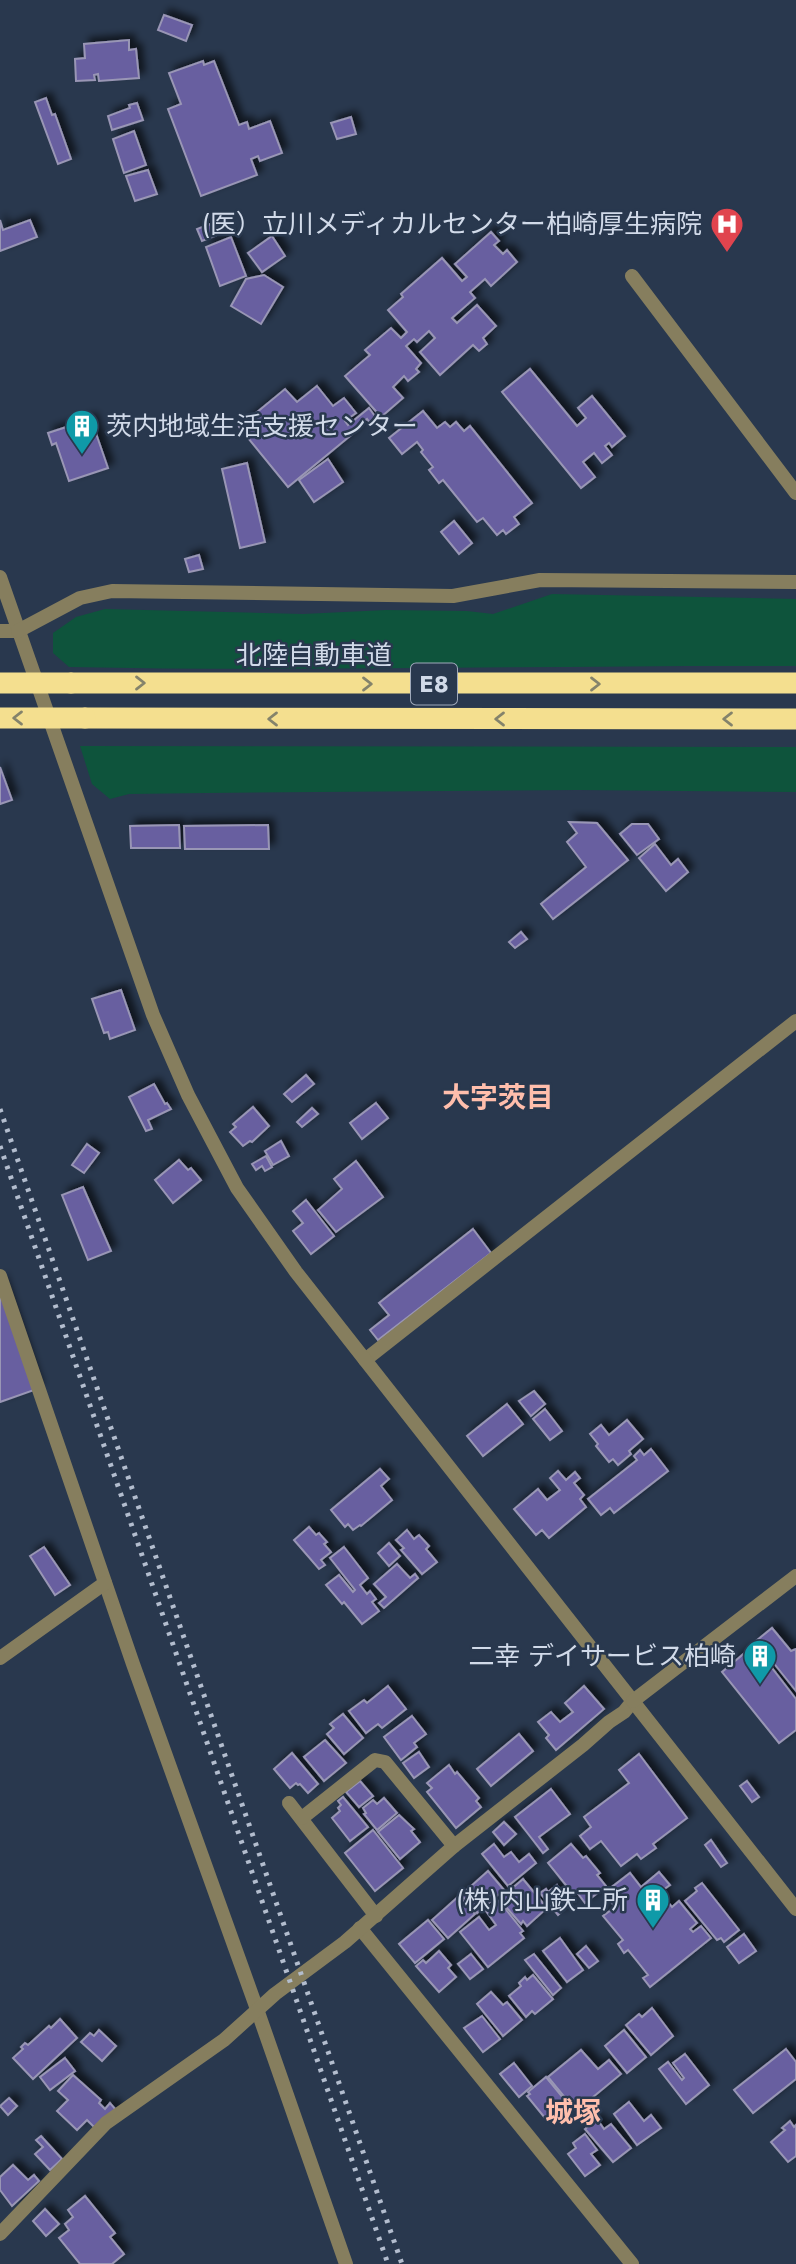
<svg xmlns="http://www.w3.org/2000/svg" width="796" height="2264" viewBox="0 0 796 2264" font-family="Jost,'Noto Sans JP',sans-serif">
<defs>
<filter id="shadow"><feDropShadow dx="5.5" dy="-5.5" stdDeviation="3.5" flood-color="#0009"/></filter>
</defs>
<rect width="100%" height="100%" fill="#29384e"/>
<!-- green -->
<g fill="#0e543c">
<path d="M552 594 796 599V666C554 665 311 672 69 667L53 653V633L76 617 105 609 303 614 386 610 467 611 493 614Z"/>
<polygon points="80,746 796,747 796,792 578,790 206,793 129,794 110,799 92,784"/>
</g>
<!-- building -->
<g fill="#675ea0" stroke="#9996b5" stroke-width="2" filter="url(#shadow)">
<polygon points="164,15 192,25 186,41 158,30"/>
<polygon points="129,40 129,50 136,49 139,78 99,81 98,74 94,75 95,80 76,81 75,59 85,58 84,44"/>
<polygon points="203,61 204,65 214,61 239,125 247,122 249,129 270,121 282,153 260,161 258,156 251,159 257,175 201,196 168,109 181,104 169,73"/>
<polygon points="46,98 52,115 55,114 71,159 58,164 35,102"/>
<polygon points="137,103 143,120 112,130 108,116 130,108 129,105"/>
<polygon points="351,117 356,134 337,139 331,123"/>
<polygon points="134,131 146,165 124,173 113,139"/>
<polygon points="148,170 157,194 135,201 126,176"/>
<polygon points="0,220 3,230 30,220 37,237 0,251"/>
<polygon points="210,224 215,236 202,241 197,229"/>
<polygon points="491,232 499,241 494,245 503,254 507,250 517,262 491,286 485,279 470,292 475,298 452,318 457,323 477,305 496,326 483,338 487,344 479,351 473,345 440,375 420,352 435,338 429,331 417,342 414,339 406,346 421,363 416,369 419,372 408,381 404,376 393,387 403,398 381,417 345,376 370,355 365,350 391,328 401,338 407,332 388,310 403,297 401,294 442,258 462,281 467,277 455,264"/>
<polygon points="272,236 285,256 262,272 248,253"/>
<polygon points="231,237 246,276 220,286 206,247"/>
<polygon points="264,275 283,287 261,324 231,306 246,279"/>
<polygon points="530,369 577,426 586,418 578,408 592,396 625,436 612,447 609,443 605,446 612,455 602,463 594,453 583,462 595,477 581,488 502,392"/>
<polygon points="317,386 333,406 344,398 356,413 345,421 348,425 369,408 377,419 371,424 367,419 353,430 355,432 288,487 239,427 285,389 297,402"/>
<polygon points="423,411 437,428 445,422 450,427 456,422 464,431 470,426 532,503 514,517 519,524 506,534 503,530 497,535 483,518 477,522 443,480 439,483 429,470 433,467 421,452 423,450 417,442 402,454 389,438"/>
<polygon points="91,419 108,468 69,481 56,443 52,445 48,433"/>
<polygon points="328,459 343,482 314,502 299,480"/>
<polygon points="247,463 265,542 240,548 222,469"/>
<polygon points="454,521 472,543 459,554 441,532"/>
<polygon points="199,555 203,569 189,572 185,559"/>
<polygon points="0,767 12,800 0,804"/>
<polygon points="569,822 597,823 628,860 553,919 541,904 586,867 567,842 577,833"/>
<polygon points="632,824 648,824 659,839 637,855 620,834"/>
<polygon points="179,825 180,848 131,848 130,826"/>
<polygon points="268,825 269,849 185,849 184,826"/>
<polygon points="655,844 671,865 678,859 688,872 666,891 639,858"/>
<polygon points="521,932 527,939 515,948 509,942"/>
<polygon points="121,990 135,1030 110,1039 108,1032 104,1033 92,999"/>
<polygon points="306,1075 314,1084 292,1102 284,1094"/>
<polygon points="154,1084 165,1104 167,1103 171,1109 148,1120 152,1129 146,1131 129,1097"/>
<polygon points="376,1103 388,1118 362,1139 350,1123"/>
<polygon points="253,1107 269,1126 252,1142 250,1141 243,1146 230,1132 236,1127 233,1124"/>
<polygon points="312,1108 318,1114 302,1127 297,1122"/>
<polygon points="281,1141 289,1156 273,1165 265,1151"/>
<polygon points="87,1144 99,1153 84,1173 72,1165"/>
<polygon points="266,1156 272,1167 265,1171 262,1166 256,1170 252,1164"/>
<polygon points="179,1160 188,1170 191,1168 201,1180 173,1203 155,1180"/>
<polygon points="356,1161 383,1197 336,1232 318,1210 342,1189 334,1179"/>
<polygon points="83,1187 111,1251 88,1260 62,1195"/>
<polygon points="306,1200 334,1236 311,1254 293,1231 303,1223 293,1211"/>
<polygon points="473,1229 491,1253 378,1340 370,1330 389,1315 379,1303"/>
<polygon points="0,1279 37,1389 0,1402"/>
<polygon points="534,1391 545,1404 531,1416 519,1401"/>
<polygon points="507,1404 523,1424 483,1456 467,1436"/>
<polygon points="545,1409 562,1431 550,1440 533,1419"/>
<polygon points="627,1420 643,1439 629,1451 631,1454 618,1465 613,1459 609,1462 596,1446 598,1444 590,1434 601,1425 609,1435"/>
<polygon points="651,1449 668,1471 614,1513 610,1508 601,1515 588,1499 637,1460 634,1456 640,1450 644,1455"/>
<polygon points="380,1469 389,1479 381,1486 392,1500 361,1526 360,1525 353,1530 348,1524 345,1527 331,1510"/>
<polygon points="558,1471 566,1480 575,1472 580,1478 574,1483 584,1495 580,1499 586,1507 549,1538 542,1530 536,1535 514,1509 538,1489 547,1500 560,1490 550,1478"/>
<polygon points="309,1527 316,1535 319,1533 327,1542 324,1544 331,1552 321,1560 325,1565 319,1569 294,1540"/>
<polygon points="407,1530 414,1539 419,1535 429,1546 426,1549 437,1562 422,1574 401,1550 404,1548 396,1540"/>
<polygon points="389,1543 400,1556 389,1566 378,1553"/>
<polygon points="44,1547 70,1585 55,1595 30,1556"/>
<polygon points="344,1547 368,1578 360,1585 367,1594 370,1591 376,1599 372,1602 379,1611 362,1624 344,1602 342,1604 326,1585 339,1575 353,1592 355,1590 330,1558"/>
<polygon points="397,1564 410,1578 415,1574 418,1578 384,1608 379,1603 386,1597 374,1584"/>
<polygon points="772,1628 791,1651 796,1649 796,1691 756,1641"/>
<polygon points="747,1651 765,1674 772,1668 796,1699 796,1730 779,1743 722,1672"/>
<polygon points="388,1686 406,1709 382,1728 378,1724 366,1733 349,1711 364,1700 367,1703"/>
<polygon points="584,1686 604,1709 556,1750 546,1738 549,1735 538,1722 551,1712 560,1722 573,1712 565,1703"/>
<polygon points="343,1714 363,1738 344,1754 327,1734 334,1728 330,1724"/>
<polygon points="412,1716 426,1734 414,1743 417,1747 401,1760 384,1737"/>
<polygon points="519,1734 533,1751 491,1786 477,1769"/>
<polygon points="325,1740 346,1763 324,1781 304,1757"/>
<polygon points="419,1752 429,1767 414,1778 403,1763"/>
<polygon points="292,1753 318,1784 308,1793 300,1784 298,1785 296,1783 290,1788 274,1769"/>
<polygon points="639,1754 687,1818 653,1844 656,1848 641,1859 637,1854 621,1866 601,1841 590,1849 580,1836 591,1827 584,1817 629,1783 619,1770"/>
<polygon points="449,1765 455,1774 457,1772 479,1798 476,1801 481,1807 456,1828 427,1792 432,1788 427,1783"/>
<polygon points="360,1781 373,1796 359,1807 346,1792"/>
<polygon points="747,1781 759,1797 752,1802 740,1786"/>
<polygon points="551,1789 570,1814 539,1837 548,1849 543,1853 515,1817"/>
<polygon points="343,1797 368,1827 350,1841 332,1818 340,1811 338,1808 341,1805 338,1801"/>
<polygon points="384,1798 397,1813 377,1830 364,1814 366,1813 363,1808 373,1800 377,1804"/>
<polygon points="399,1815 414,1829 411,1831 420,1842 400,1859 378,1832"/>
<polygon points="504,1822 516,1834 504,1845 493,1832"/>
<polygon points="373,1830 403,1868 375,1891 345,1853"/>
<polygon points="711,1840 727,1863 721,1867 705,1845"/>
<polygon points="494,1844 504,1857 511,1852 519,1862 529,1854 536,1863 508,1886 482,1854"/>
<polygon points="571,1844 583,1858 586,1856 600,1873 597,1875 606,1886 585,1903 576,1891 573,1894 548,1863"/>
<polygon points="488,1871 504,1890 477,1913 461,1895"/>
<polygon points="659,1872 670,1885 660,1892 672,1907 679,1901 697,1923 690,1929 693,1932 701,1926 711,1938 650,1987 643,1978 648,1975 628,1950 624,1953 618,1944 623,1940 603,1916 615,1907 604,1893 630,1873 641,1887"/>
<polygon points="523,1879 547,1908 527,1926 523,1921 521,1924 506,1907 509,1904 502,1897"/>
<polygon points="702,1883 739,1930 724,1942 721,1938 717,1940 685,1901 697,1891 695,1888"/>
<polygon points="557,1885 571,1903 558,1915 540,1893 546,1889 548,1892"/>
<polygon points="459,1896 475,1914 448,1938 432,1920"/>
<polygon points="499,1901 523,1931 520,1933 524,1938 488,1967 460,1932 479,1917 489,1930 496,1925 486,1911"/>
<polygon points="428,1920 444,1939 415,1963 399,1944"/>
<polygon points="744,1934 756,1951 739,1963 727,1947"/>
<polygon points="560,1938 583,1970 567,1982 543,1951"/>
<polygon points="586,1946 598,1961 589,1968 577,1954"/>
<polygon points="439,1951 451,1965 448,1968 456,1977 439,1992 416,1966 423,1960 426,1963"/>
<polygon points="471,1954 483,1969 470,1979 458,1964"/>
<polygon points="534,1954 561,1988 553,1995 525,1960"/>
<polygon points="533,1975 553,1999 535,2014 532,2011 526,2017 509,1996 521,1986 519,1983 525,1977 527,1980"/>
<polygon points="491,1992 503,2005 507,2002 522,2020 503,2036 477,2004"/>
<polygon points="652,2008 673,2036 651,2055 626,2025 639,2014 642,2017"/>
<polygon points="482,2016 500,2039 483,2052 464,2028"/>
<polygon points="60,2019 77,2038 33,2079 13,2058 23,2049 21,2047 25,2043 28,2045 49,2026 51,2028"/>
<polygon points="99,2030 116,2046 102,2061 81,2042 90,2033 94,2036"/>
<polygon points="624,2030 646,2057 627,2073 605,2046"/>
<polygon points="786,2049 796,2062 796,2079 753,2113 734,2090"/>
<polygon points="581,2050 598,2069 609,2060 621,2074 576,2111 548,2077"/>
<polygon points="685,2054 709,2085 686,2104 659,2069 668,2062 682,2080 684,2078 673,2063"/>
<polygon points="65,2058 75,2071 50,2090 40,2077"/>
<polygon points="514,2063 532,2086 519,2097 500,2074"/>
<polygon points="73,2075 101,2100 99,2103 105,2109 110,2103 117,2111 95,2128 87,2120 77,2130 57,2111 68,2100 58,2091"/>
<polygon points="546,2077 569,2105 557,2115 554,2111 545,2118 527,2096 530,2094 528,2092"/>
<polygon points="9,2098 17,2106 8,2115 0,2106"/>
<polygon points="629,2102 644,2121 651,2115 661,2128 637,2145 614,2114"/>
<polygon points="597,2119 604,2129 611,2124 631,2148 613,2162 585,2129"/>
<polygon points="790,2121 794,2127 796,2125 796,2156 788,2162 771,2142 785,2130 782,2128"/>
<polygon points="585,2134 597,2150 591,2154 600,2165 585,2176 568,2154 576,2148 573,2143"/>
<polygon points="41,2136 62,2159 50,2170 35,2154 43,2147 36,2140"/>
<polygon points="13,2165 28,2180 34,2175 39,2181 12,2206 0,2190 0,2177"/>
<polygon points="85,2196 115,2233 110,2237 124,2254 112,2264 80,2264 59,2238 69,2230 65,2224 73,2217 68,2210"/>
<polygon points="45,2209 59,2224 46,2236 33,2221"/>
</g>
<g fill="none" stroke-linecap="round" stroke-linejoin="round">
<!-- minor -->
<g stroke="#867e5e" stroke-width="14">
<polyline points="632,276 796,493"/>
<polyline points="0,631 18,631"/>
<polyline points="0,1276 133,1664 258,2012 346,2264"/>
<polyline points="365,1360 796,1021"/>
<polyline points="0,1658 105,1583"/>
<polyline points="289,1803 376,1916"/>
<polyline points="302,1818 375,1760 385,1762 454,1846"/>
<polyline points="360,1928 632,2264"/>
<polyline points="0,2234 106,2123 224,2040 275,1994 345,1942 454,1846 583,1745 609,1722 624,1712 633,1701"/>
</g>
<!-- tertiary -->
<g stroke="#867e5e" stroke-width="14">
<polyline points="0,577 153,1015 188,1095 237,1188 296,1272 796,1909"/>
<polyline points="18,631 80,598 112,591 453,596 540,580 796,582"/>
<polyline points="633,1701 796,1576"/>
</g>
<!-- motorway -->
<g stroke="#f4df8f" stroke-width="21">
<polyline points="71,683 796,683"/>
<polyline points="85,718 796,719"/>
</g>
<!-- rail -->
<g stroke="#b3bdce" stroke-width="5" stroke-dasharray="3.5 7" stroke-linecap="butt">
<polyline points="0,1109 402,2264"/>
<polyline points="0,1146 388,2264"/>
</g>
<!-- motorway-bridge -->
<g stroke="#f4df8f" stroke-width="21">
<polyline points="0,683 71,683"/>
<polyline points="0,718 85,718"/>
</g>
</g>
<!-- one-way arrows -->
<defs><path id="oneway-chevron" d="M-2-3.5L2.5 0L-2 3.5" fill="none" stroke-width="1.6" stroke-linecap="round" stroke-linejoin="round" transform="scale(1.75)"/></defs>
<g stroke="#84836b">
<use href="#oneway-chevron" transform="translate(140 683)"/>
<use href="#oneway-chevron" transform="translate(367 684)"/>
<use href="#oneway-chevron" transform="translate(595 684)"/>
<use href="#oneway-chevron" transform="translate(18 718) rotate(180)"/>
<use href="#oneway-chevron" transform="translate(273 719) rotate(-180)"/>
<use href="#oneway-chevron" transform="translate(500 719) rotate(180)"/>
<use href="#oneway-chevron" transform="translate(728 719) rotate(180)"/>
</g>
<!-- icons -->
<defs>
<symbol id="hospital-pin" viewBox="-11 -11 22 30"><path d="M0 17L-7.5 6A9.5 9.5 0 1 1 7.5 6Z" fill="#e0444e" stroke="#29384e"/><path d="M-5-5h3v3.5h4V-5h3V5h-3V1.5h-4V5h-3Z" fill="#fff"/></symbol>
<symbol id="building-pin" viewBox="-11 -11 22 30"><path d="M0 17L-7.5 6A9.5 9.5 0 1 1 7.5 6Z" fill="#0f9aa8" stroke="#29384e"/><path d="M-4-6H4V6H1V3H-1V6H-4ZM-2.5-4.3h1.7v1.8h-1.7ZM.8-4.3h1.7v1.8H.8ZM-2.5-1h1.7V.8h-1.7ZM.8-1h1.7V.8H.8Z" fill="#fff"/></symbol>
</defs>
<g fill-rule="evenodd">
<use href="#hospital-pin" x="708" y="205" width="38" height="52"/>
<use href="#building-pin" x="63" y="407" width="38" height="52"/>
<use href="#building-pin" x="741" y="1637" width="38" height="52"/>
<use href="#building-pin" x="634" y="1881" width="38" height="52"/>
</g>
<g text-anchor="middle" stroke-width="5" stroke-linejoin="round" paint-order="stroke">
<!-- shield labels -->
<rect fill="#29384e" stroke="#9fa9ba" stroke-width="2" x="411" y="663.5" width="46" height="41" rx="5"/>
<g font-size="24" font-weight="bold" fill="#d1dae9">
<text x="434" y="692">E8</text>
</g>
<!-- poi labels -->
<g font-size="26" fill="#d1dae9" stroke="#29384e" text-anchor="end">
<text x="702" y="233">(医）立川メディカルセンター柏崎厚生病院</text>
<text x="106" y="435" text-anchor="start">茨内地域生活支援センター</text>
<text x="736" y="1665">二幸 デイサービス柏崎</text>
<text x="628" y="1909">(株)内山鉄工所</text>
</g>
<!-- street labels -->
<g font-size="26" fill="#d1dae9" stroke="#29384e">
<text x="314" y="664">北陸自動車道</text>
</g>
<!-- neighbourhood labels -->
<g font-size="28" font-weight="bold" fill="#ffbeac" stroke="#29384e">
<text x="498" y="1107">大字茨目</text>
<text x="573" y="2122">城塚</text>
</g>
</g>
</svg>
